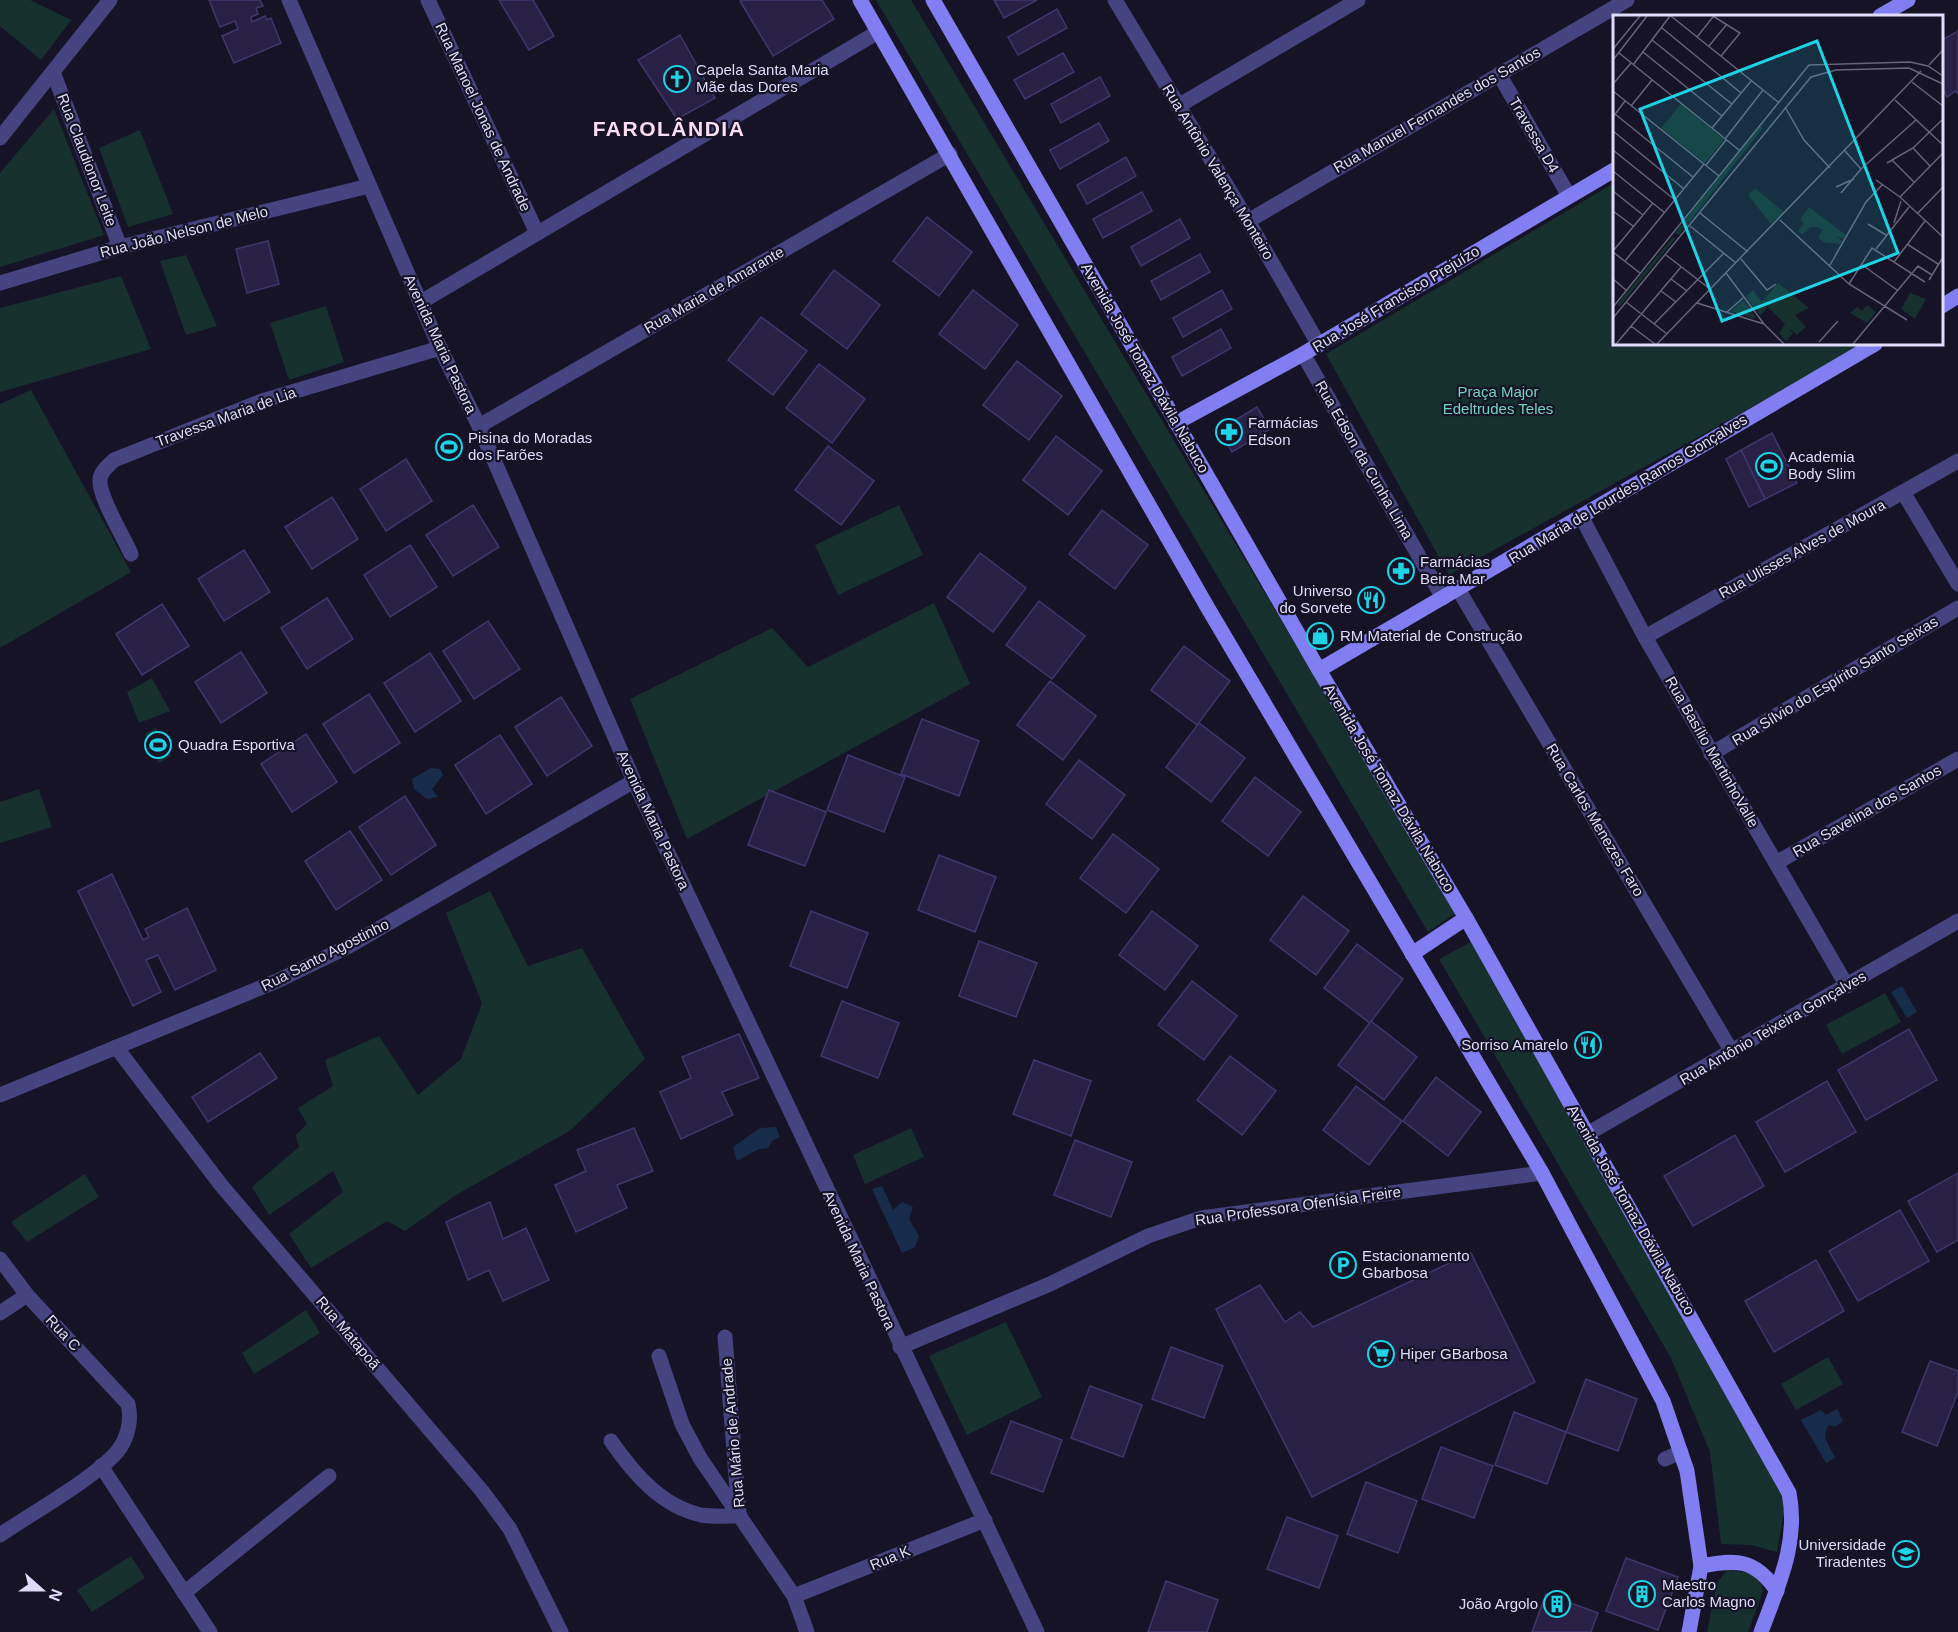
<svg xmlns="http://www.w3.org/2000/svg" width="1958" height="1632" viewBox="0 0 1958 1632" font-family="Helvetica,sans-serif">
<rect width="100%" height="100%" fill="#161326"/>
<!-- green -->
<g fill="#16302e">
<polygon points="0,0 30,0 71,20 41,60 0,26"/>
<polygon points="876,0 911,0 1456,913 1428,932"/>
<polygon points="54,109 104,235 0,267 0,173"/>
<polygon points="140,130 173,214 128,227 99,148"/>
<polygon points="1614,183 1614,344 1866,344 1449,575 1326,354"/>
<polygon points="186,255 217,326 186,335 160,261"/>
<polygon points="121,276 151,349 0,392 0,308"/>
<polygon points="326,306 344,362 289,380 270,323"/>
<polygon points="31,390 131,572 0,648 0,404"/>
<polygon points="899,505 923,555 838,595 815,545"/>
<polygon points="934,603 970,684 687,839 630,699 772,628 808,667"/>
<polygon points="152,678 170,711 139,723 127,692"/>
<polygon points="156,728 171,756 159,763 145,734"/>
<polygon points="39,789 52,827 0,843 0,802"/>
<polygon points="490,891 528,966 582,948 645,1059 571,1130 456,1195 405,1231 387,1221 311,1268 289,1234 343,1192 333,1171 269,1215 252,1187 299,1147 296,1135 307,1124 298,1108 333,1086 325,1060 379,1036 418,1095 461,1059 482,1003 446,913"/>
<polygon points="1471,942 1779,1483 1784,1511 1777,1552 1751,1545 1721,1544 1710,1452 1671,1358 1439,959"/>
<polygon points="1885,993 1901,1022 1842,1054 1826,1025"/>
<polygon points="911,1128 924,1157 865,1184 853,1155"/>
<polygon points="85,1174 99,1197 27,1242 11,1222"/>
<polygon points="306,1310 320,1333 254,1374 242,1353"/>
<polygon points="1006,1322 1042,1397 967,1435 929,1356"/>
<polygon points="1828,1357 1843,1384 1796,1410 1781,1384"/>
<polygon points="131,1556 145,1578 92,1612 77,1590"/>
<polygon points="1727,1570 1750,1573 1760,1578 1763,1591 1748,1632 1707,1632 1717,1583"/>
</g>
<!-- water -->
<g fill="#172c4b">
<polygon points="431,768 440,769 443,775 432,789 438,797 427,799 414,789 412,779"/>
<polygon points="1902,986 1917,1012 1907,1018 1891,992"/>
<polygon points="776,1127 780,1137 772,1141 768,1148 759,1149 737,1161 733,1147 760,1128"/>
<polygon points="882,1186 893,1210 902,1202 913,1207 909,1219 919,1236 915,1247 902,1253 872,1189"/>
<path d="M1837 1409 1843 1421 1835 1427 1829 1425C1820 1438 1830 1445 1835 1458L1826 1463 1801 1420 1821 1410 1826 1415Z"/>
</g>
<!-- building -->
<g fill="#282145" stroke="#40366e" stroke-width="1.5">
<polygon points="209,0 260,0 263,6 256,8 258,14 251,17 252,22 265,16 267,20 271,18 281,43 234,63 222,36 238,29 235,21 220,27"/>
<polygon points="499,0 533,0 554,36 529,50"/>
<polygon points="742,0 822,0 834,19 773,56 740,1"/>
<polygon points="994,0 1037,0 1004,18"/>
<polygon points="1057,9 1067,28 1018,55 1008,37"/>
<polygon points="1958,31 1958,94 1956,91 1947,97 1942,87 1942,40"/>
<polygon points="680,35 715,98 677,119 638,60"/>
<polygon points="1063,53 1074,72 1025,99 1014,80"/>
<polygon points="1100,77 1110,96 1061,123 1051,104"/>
<polygon points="1099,123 1109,141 1060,169 1050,150"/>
<polygon points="1126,157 1136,176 1087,204 1077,185"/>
<polygon points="1142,192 1152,211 1103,238 1093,219"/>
<polygon points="927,217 972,252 939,296 893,261"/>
<polygon points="1180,219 1190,238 1141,266 1131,247"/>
<polygon points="268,241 279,284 247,293 236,249"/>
<polygon points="1200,254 1210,272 1161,300 1151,281"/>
<polygon points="834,270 880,305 847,349 801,314"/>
<polygon points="973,290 1018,325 985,369 939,334"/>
<polygon points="1222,290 1232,309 1183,337 1173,318"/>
<polygon points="761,317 807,351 773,395 728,360"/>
<polygon points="1221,329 1231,348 1182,376 1172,357"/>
<polygon points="1017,361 1062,396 1029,440 983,405"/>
<polygon points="819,364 865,399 832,443 786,408"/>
<polygon points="1257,407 1270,429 1232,452 1219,430"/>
<polygon points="1772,433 1797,483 1765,499 1741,450"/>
<polygon points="1056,436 1102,471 1068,515 1023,480"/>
<polygon points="828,446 874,481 841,525 795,490"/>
<polygon points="1741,450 1765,499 1749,507 1726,459"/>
<polygon points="406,459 432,501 386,531 360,489"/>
<polygon points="332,497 358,539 312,569 285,527"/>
<polygon points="473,505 499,547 453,576 426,535"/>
<polygon points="1102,510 1148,545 1115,589 1069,554"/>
<polygon points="410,545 437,587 390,617 364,575"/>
<polygon points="244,550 270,592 224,621 198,579"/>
<polygon points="980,553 1026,588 993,632 947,597"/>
<polygon points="327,598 353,639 307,669 281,628"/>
<polygon points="1039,601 1085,636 1052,679 1006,645"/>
<polygon points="162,604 189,646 142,675 116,634"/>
<polygon points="488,621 520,669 474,699 443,651"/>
<polygon points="1184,646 1230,681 1197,725 1151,690"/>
<polygon points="241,652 267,693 221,723 195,682"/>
<polygon points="430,653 461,701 415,732 384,683"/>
<polygon points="1050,681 1096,716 1063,760 1017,725"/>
<polygon points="369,694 400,743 354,773 323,724"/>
<polygon points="561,697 592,746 547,776 515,727"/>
<polygon points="922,719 979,741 959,796 901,774"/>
<polygon points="1199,723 1245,758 1211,802 1166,767"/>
<polygon points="306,734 337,782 292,812 261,764"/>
<polygon points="500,735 532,784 486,814 455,765"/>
<polygon points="848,755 905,777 884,832 827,810"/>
<polygon points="1079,760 1125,795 1092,839 1046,804"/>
<polygon points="1255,777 1301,812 1268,856 1222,821"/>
<polygon points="769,790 826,812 805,866 748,845"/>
<polygon points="405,796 436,845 391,875 359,827"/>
<polygon points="350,831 382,880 336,910 305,861"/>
<polygon points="1113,834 1159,869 1126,913 1080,878"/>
<polygon points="939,855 996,877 975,932 918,910"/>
<polygon points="112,874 143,940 149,937 145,929 187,908 216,970 175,990 158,955 146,960 161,992 133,1006 78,891"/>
<polygon points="1303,896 1349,931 1316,975 1270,940"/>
<polygon points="811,911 868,933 847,988 790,966"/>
<polygon points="1152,911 1198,946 1165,990 1119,955"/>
<polygon points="979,941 1037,963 1016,1017 959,996"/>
<polygon points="1357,944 1403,979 1370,1023 1324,988"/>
<polygon points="1192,981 1237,1016 1204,1060 1158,1025"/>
<polygon points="842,1001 899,1023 878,1078 821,1056"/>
<polygon points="1371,1021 1417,1057 1384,1100 1338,1065"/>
<polygon points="1909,1029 1937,1080 1866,1120 1838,1070"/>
<polygon points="739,1034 759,1078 722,1092 733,1115 681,1139 660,1092 691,1078 682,1057"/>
<polygon points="260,1053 277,1078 208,1122 192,1097"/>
<polygon points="1230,1056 1276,1091 1242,1135 1197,1100"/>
<polygon points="1034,1060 1091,1081 1071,1136 1013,1114"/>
<polygon points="1436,1077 1481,1112 1448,1156 1403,1121"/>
<polygon points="1827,1081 1856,1132 1785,1172 1756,1122"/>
<polygon points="1356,1086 1402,1121 1369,1165 1323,1130"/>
<polygon points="634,1128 653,1171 617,1185 627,1208 576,1232 555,1185 586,1171 577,1150"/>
<polygon points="1735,1135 1764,1186 1693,1226 1664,1176"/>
<polygon points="1075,1140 1132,1162 1111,1217 1054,1195"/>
<polygon points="1958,1173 1958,1240 1937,1252 1908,1201"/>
<polygon points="490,1202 503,1239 526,1228 549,1280 503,1301 489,1270 468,1280 446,1222"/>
<polygon points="1900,1210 1929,1261 1858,1301 1829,1251"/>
<polygon points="1471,1253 1535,1382 1312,1497 1216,1309 1260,1285 1285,1322 1300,1312 1313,1327"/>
<polygon points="1816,1260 1844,1311 1774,1352 1745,1301"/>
<polygon points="1171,1347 1223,1366 1204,1418 1152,1399"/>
<polygon points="1930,1361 1958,1371 1958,1392 1937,1446 1902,1432"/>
<polygon points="1586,1379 1637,1399 1618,1451 1566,1432"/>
<polygon points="1090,1386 1142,1405 1123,1457 1071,1438"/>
<polygon points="1514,1412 1566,1432 1547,1484 1495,1465"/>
<polygon points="1011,1421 1062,1440 1043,1492 991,1473"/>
<polygon points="1441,1447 1493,1466 1474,1518 1422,1499"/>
<polygon points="1366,1482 1417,1501 1398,1553 1347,1534"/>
<polygon points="1287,1517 1338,1536 1319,1588 1267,1569"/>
<polygon points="1626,1558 1678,1577 1658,1630 1606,1611"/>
<polygon points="1166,1581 1218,1600 1207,1632 1148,1632"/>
<polygon points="1546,1594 1598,1613 1591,1632 1532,1632"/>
</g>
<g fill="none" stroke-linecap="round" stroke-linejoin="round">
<!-- street -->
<g stroke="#454380" stroke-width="15">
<polyline points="289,0 440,348 479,426 634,781 1037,1632"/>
<polyline points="428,0 537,233"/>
<polyline points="1115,0 1248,221 1319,345"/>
<polyline points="53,72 120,247"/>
<polyline points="1499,74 1569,196"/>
<polyline points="1178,106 1358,0"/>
<polyline points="0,138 110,0"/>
<polyline points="1248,221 1627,0"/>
<polyline points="0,283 120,247 369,186"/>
<polyline points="421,302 878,32"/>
<polyline points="1303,354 1443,598"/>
<polyline points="479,426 950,154"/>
<polyline points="1903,492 1958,584"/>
<polyline points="1581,516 1645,637 1847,986"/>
<path d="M131 554C124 537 98 496 100 479 101 471 109 465 114 460L262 401 440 348"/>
<polyline points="1458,589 1732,1052"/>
<polyline points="1645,637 1958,461"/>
<polyline points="1711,754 1958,608"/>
<polyline points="1776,863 1958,759"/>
<polyline points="116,1047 221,1185 482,1491 510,1529 561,1632"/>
<polyline points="0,1095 277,981 349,946 634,781"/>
<polyline points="1587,1134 1958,921"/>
<path d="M0 1259 27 1295 128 1404C132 1420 128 1438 117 1452 93 1479 32 1513 0 1535"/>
<polyline points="0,1313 27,1295"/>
<polyline points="725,1337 739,1514"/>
<polyline points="900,1347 1050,1284 1148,1236 1201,1218 1542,1173"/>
<polyline points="659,1356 682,1424 700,1458 794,1596 807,1632"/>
<path d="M611 1441C634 1474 661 1506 701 1515 713 1517 727 1516 740 1516"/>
<polyline points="1665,1459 1681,1452"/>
<polyline points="101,1466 210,1632"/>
<polyline points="184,1593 329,1476"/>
<polyline points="794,1596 985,1520"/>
</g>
<!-- secondary -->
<g stroke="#807ef0" stroke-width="15">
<polyline points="860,0 1209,610 1542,1173 1663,1401 1687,1471 1701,1566 1689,1632"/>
<path d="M933 0 1319 670 1466 918 1789 1493C1799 1543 1778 1586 1761 1632"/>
<polyline points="1880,16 1908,0"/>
<polyline points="1942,306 1958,296"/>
<polyline points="1176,423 1303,354 1614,170"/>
<polyline points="1319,670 1875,344"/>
<polyline points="1412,954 1466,918"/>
<path d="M1701 1566C1737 1559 1755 1559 1777 1591"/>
</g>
</g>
<!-- icons -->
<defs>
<symbol id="church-ring" viewBox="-11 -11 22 22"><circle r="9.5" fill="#161326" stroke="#1ed3e5" stroke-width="1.5"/><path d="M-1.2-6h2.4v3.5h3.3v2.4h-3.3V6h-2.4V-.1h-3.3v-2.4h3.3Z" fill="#1ed3e5"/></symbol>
<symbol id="pharmacy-ring" viewBox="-11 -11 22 22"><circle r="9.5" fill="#161326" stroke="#1ed3e5" stroke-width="1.5"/><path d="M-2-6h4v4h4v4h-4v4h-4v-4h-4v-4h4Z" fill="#1ed3e5"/></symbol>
<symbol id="stadium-ring" viewBox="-11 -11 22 22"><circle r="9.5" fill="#161326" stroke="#1ed3e5" stroke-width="1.5"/><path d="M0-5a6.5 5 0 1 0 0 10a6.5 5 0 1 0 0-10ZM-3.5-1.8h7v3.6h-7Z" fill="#1ed3e5"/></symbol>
<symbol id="restaurant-ring" viewBox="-11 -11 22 22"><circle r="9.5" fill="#161326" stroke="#1ed3e5" stroke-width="1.5"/><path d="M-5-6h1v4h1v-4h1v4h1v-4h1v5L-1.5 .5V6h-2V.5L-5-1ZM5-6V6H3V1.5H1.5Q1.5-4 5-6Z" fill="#1ed3e5"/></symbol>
<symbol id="shop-ring" viewBox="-11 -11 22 22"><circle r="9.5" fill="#161326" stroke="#1ed3e5" stroke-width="1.5"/><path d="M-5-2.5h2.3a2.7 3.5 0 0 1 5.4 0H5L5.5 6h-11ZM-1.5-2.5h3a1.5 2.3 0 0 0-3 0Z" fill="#1ed3e5"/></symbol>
<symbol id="parking-ring" viewBox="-11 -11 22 22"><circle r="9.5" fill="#161326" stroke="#1ed3e5" stroke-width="1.5"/><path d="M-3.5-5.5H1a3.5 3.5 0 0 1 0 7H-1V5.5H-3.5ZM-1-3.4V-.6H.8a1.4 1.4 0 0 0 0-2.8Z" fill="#1ed3e5"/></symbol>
<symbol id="supermarket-ring" viewBox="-11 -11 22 22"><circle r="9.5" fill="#161326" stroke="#1ed3e5" stroke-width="1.5"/><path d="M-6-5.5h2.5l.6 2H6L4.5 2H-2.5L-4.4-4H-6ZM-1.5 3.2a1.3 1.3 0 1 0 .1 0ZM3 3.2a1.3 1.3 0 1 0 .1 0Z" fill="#1ed3e5"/></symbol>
<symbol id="university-ring" viewBox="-11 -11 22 22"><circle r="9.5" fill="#161326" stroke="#1ed3e5" stroke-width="1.5"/><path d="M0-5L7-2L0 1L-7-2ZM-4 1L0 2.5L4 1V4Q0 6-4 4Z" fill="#1ed3e5"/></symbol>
<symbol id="building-ring" viewBox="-11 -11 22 22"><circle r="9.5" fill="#161326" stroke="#1ed3e5" stroke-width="1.5"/><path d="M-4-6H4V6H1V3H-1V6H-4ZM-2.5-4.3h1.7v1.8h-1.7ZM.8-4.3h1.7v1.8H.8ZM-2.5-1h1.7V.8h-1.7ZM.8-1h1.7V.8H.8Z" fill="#1ed3e5"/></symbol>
</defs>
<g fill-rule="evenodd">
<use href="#church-ring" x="662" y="64" width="30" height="30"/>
<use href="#pharmacy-ring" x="1214" y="417" width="30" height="30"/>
<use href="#stadium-ring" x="434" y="432" width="30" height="30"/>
<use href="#stadium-ring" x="1754" y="451" width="30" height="30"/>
<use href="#pharmacy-ring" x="1386" y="556" width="30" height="30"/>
<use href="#restaurant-ring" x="1356" y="585" width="30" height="30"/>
<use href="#shop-ring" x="1305" y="621" width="30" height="30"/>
<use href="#stadium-ring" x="143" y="730" width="30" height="30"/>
<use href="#restaurant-ring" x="1573" y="1030" width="30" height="30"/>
<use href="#parking-ring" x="1328" y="1250" width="30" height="30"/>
<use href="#supermarket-ring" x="1366" y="1339" width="30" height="30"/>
<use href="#university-ring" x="1891" y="1539" width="30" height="30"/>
<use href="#building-ring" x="1627" y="1579" width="30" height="30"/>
<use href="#building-ring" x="1542" y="1589" width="30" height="30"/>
</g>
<g text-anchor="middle" stroke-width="4.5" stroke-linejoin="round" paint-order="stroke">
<!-- poi labels -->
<g font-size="15" fill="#dfdcfb" stroke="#161326" text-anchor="start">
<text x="696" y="75">Capela Santa Maria<tspan x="696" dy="17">Mãe das Dores</tspan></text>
<text x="1248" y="428">Farmácias<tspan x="1248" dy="17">Edson</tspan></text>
<text x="468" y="443">Pisina do Moradas<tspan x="468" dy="17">dos Farões</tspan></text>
<text x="1788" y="462">Academia<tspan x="1788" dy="17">Body Slim</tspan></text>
<text x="1420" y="567">Farmácias<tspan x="1420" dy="17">Beira Mar</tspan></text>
<text x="1352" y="596" text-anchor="end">Universo<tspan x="1352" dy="17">do Sorvete</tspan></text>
<text x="1340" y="641">RM Material de Construção</text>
<text x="178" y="750">Quadra Esportiva</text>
<text x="1568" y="1050" text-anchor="end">Sorriso Amarelo</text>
<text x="1362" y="1261">Estacionamento<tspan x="1362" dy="17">Gbarbosa</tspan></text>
<text x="1400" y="1359">Hiper GBarbosa</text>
<text x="1886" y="1550" text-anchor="end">Universidade<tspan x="1886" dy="17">Tiradentes</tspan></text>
<text x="1662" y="1590">Maestro<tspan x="1662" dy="17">Carlos Magno</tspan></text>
<text x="1538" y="1609" text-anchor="end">João Argolo</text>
</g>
<!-- street labels -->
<g font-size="15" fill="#dfdcfb" stroke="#161326">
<text transform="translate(1437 110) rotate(-30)" y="5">Rua Manuel Fernandes dos Santos</text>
<text transform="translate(483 117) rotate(65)" y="5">Rua Manoel Jonas de Andrade</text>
<text transform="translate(1534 135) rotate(60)" y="5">Travessa D4</text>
<text transform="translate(87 160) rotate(69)" y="5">Rua Claudionor Leite</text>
<text transform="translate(1218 172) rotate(59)" y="5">Rua Antônio Valença Monteiro</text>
<text transform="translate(184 232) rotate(-14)" y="5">Rua João Nelson de Melo</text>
<text transform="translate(714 290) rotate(-30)" y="5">Rua Maria de Amarante</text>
<text transform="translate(1396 299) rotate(-31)" y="5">Rua José Francisco Prejuízo</text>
<text transform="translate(440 344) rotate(65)" y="5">Avenida Maria Pastora</text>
<text transform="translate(1145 368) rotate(60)" y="5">Avenida José Tomaz Dávila Nabuco</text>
<text transform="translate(226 417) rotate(-20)" y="5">Travessa Maria de Lia</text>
<text transform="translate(1364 460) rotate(60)" y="5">Rua Edson da Cunha Lima</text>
<text transform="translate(1628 489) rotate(-31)" y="5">Rua Maria de Lourdes Ramos Gonçalves</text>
<text transform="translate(1802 549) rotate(-29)" y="5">Rua Ulisses Alves de Moura</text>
<text transform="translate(1835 681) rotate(-31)" y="5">Rua Sílvio do Espírito Santo Seixas</text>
<text transform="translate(1712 752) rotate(60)" y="5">Rua Basílio MartinhoValle</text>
<text transform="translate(1389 788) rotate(59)" y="5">Avenida José Tomaz Dávila Nabuco</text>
<text transform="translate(1867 811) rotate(-30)" y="5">Rua Savelina dos Santos</text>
<text transform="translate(653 820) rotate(65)" y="5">Avenida Maria Pastora</text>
<text transform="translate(1595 820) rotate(59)" y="5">Rua Carlos Menezes Faro</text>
<text transform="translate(325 955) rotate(-27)" y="5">Rua Santo Agostinho</text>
<text transform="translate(1773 1028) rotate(-30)" y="5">Rua Antônio Teixeira Gonçalves</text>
<text transform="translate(1298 1206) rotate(-8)" y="5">Rua Professora Ofenísia Freire</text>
<text transform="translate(1631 1210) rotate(60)" y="5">Avenida José Tomaz Dávila Nabuco</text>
<text transform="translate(859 1260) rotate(65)" y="5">Avenida Maria Pastora</text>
<text transform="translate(63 1333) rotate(47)" y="5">Rua C</text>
<text transform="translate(348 1333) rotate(50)" y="5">Rua Matapoã</text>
<text transform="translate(733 1433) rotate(-95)" y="5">Rua Mário de Andrade</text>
<text transform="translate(890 1558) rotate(-22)" y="5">Rua K</text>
</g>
<!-- park labels -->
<g font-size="15" fill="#70d3ba" stroke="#161326">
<text x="1498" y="397">Praça Major<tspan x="1498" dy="17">Edeltrudes Teles</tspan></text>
</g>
<!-- district labels -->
<g font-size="21" font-weight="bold" letter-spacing="1.5" fill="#fbdef1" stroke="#161326">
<text x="669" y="136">FAROLÂNDIA</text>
</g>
</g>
<!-- overview -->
<g transform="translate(1613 15)">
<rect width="330" height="330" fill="#161326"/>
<path d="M68 89 111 125 92 148 48 113ZM147 111 150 113 66 220 62 218ZM142 173 171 197 158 209 135 180ZM196 192 233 220 230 224 222 221 229 226 227 229 210 227 205 222 210 215 204 212H197L189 220 185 216 191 209 187 204ZM60 222 62 224 7 291 4 289ZM165 268 196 293 182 300 193 312 184 320 176 313 180 318 173 326 166 318 172 309 150 287 154 293 147 301 133 282 140 275 149 287ZM297 278 313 284 302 304 288 294ZM130 285 143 302 142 304 118 296ZM254 290 263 297 254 308 237 298 244 292 249 296Z" fill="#16302e"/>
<path fill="none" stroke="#66637b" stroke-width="1.5" d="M58 1 165 87M100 1 127 18 108 41M49 13 128 78M84 22 100 2M39 25 119 89M96 31 114 9M0 34 27 1M30 37 109 101M6 38 126 135M0 45 34 1M20 50 57 1M316 50 330 35M299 67 330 91M0 69 18 48M0 76 106 161M282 85 330 130M18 91 39 65M172 92 191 125 217 153M2 99 80 162M0 102 12 86M99 113 139 65M0 116 71 174M112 124 150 75M300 133 317 151M0 135 62 185M232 136 248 154M279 145 301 167M274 148 300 133 330 104M93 150 113 125M0 156 52 198M263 165 287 182 330 222M223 172 241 164M0 176 30 200M228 178 248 154 303 105M287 182 330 138M0 196 20 211M87 198 135 237M304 199 330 172M167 205 236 269 294 305M281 208 288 186M255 209 273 220M77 211 123 248M294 229 325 249M263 234 296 192M0 236 40 188M0 237 27 258M53 240 97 274M128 244 154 275 163 269M12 246 91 149M281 247 312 206M248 249 284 275M217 250 253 187 269 170M113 258 151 309 171 329M0 264 14 276M58 264 74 276M316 265 330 242M236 269 259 233 312 267M48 276 63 287M13 287 54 319M84 288 151 309M0 292 196 50 297 47 315 51 330 61M114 297 130 283M0 303 198 62 223 55 296 53 330 69M41 309 111 238M18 311 42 329M206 327 225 306M3 329 68 252M44 329 308 56M240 329 305 251 319 260"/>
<path fill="#1ed3e5" fill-opacity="0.15" stroke="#1ed3e5" stroke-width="3" d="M204 26 285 238 109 306 27 94Z"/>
<rect width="330" height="330" fill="none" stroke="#dfdcfb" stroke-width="3"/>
</g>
<!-- north arrow -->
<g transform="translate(42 1590) rotate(111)" stroke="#161326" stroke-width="4.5" paint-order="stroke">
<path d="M0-4.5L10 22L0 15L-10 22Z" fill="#dfdcfb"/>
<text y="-9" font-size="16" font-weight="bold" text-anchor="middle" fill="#dfdcfb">N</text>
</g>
</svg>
